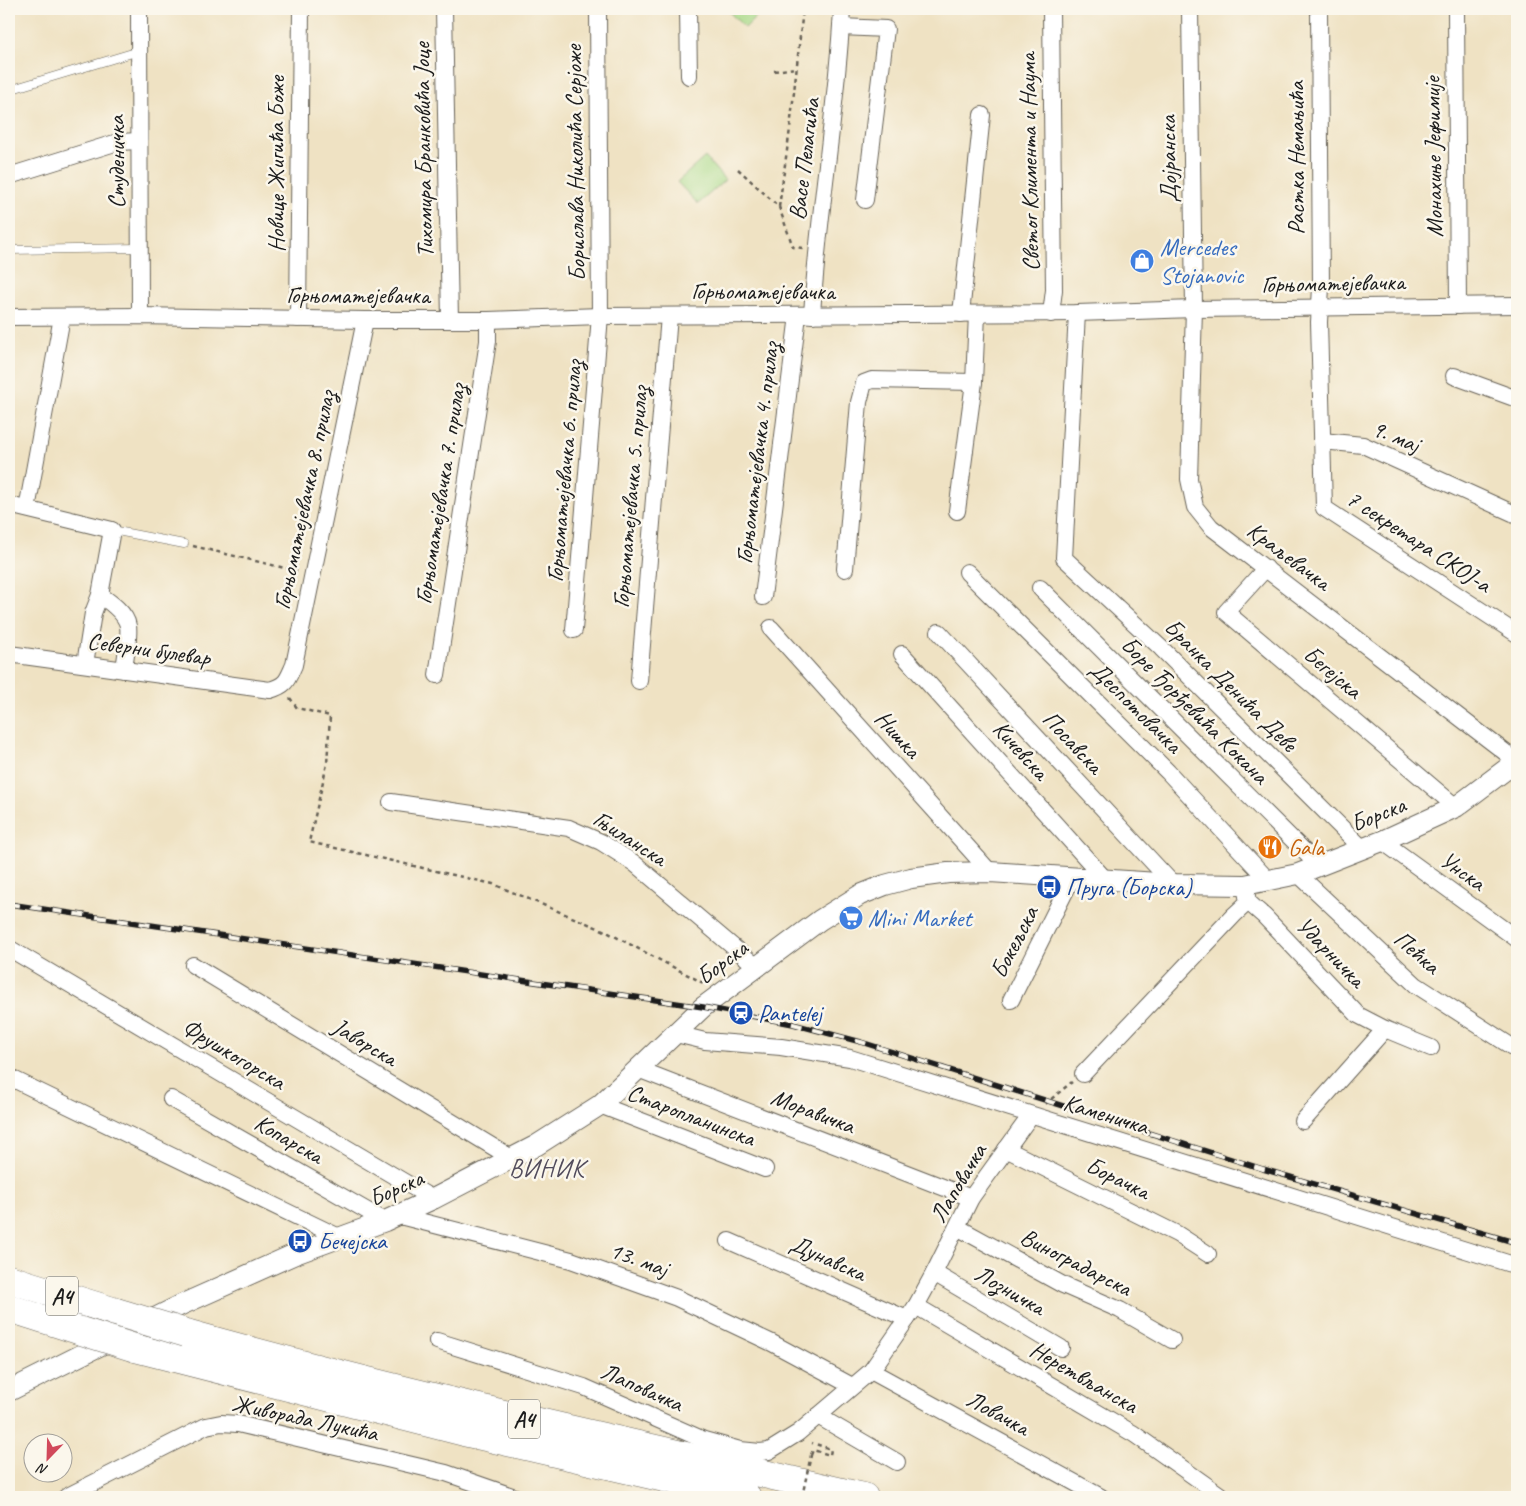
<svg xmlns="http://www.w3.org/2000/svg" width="1526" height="1506" viewBox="0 0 1526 1506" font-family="Caveat,sans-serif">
<rect width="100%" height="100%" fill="#fbf7ec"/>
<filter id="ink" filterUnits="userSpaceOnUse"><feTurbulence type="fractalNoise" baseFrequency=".02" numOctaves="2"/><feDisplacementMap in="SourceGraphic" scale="10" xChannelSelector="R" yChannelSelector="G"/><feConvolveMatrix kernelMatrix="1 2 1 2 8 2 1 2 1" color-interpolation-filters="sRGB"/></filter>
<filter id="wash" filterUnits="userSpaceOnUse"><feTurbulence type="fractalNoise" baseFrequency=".0096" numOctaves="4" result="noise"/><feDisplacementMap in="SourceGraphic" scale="20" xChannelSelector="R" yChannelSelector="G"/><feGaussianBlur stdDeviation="1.12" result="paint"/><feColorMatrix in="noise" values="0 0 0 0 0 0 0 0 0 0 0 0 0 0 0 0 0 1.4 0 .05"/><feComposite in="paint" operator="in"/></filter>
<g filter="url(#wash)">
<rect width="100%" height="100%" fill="#efe2c3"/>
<!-- green -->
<g fill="#a8d987" stroke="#627a52">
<polygon points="726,9 764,9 745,28"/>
<polygon points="705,157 725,180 698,204 677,182"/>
</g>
</g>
<g filter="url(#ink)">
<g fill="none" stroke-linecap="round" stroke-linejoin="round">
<defs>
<g id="service">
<polyline points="9,90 139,51"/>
<polyline points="9,250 140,248"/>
<polyline points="112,530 184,544"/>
</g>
<g id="minor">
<polyline points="139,9 140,316"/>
<polyline points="444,9 450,320"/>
<polyline points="688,9 689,76"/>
<polyline points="1190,9 1194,309 1189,479 1195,507 1211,527 1510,756 1517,759"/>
<polyline points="1319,9 1321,287 1319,322 1324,508 1517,634"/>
<polyline points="1456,9 1458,306"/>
<polyline points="841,27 886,29 865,200"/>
<polyline points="9,176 118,142 139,141"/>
<polyline points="1077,313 1064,558 1161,648 1362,848"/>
<polyline points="961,314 982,115"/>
<polyline points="1051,314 1054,290 1051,9"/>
<path d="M812 315C818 212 837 111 842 9"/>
<polyline points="9,317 140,316 365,320 488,320 600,316 1077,313 1194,309 1517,305"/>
<polyline points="298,319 301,9"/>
<polyline points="1454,376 1517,399"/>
<polyline points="1322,441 1363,445 1517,515"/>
<polyline points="9,505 112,530 100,595 93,613 85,664"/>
<polyline points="27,509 62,317"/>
<polyline points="957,511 974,382 977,314"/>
<polyline points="1266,568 1226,612 1456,807"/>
<polyline points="845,569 859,402 864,383 872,380 974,382"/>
<polyline points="967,572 1168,772 1268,880"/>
<polyline points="1040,588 1318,865"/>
<path d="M100 595C110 602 126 613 128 626 130 636 125 659 124 670"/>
<polyline points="763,597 798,315"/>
<polyline points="771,628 990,872"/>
<polyline points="574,630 600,316 598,9"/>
<polyline points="939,632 1173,884"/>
<path d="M9 654 270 690C287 685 287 680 294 665L365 320"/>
<polyline points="902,654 1104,878"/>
<polyline points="437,675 488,341 488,320"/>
<polyline points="639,681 669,316"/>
<polyline points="391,802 569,828 601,842 634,863 757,967"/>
<polyline points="1382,841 1517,939"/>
<polyline points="1298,874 1416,985 1517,1050"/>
<polyline points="1248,902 1264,916 1358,1015 1385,1029 1431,1048"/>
<polyline points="12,950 433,1199"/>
<polyline points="193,965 513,1159"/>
<polyline points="1011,1000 1072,878"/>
<polyline points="676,1034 705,1041 781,1047 850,1058 1517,1266"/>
<polyline points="638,1069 971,1198"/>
<polyline points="1083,1074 1234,915 1248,902 1245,885"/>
<polyline points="9,1077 341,1238"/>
<polyline points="171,1099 385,1221"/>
<polyline points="600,1105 765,1169"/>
<polyline points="1303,1121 1385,1029"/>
<polyline points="1006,1149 1177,1234 1208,1254"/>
<polyline points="396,1215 571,1260 677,1298 772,1343 852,1386"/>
<polyline points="957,1227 1063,1285 1120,1310 1172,1340"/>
<polyline points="729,1241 907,1319"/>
<polyline points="934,1273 1061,1348"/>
<polyline points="916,1306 1134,1434 1223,1497"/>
<polyline points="437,1341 584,1387 704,1440 740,1450 760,1452 769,1451 798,1433 871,1371 916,1306 934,1273 971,1198 1031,1115"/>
<polyline points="871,1371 1101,1497"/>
<polyline points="818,1416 897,1462"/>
<polyline points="66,1497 206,1426 221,1423 238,1424 446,1473 515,1497"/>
</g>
<polyline id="tertiary" points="9,1391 183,1304 295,1254 385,1221 433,1199 537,1145 600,1105 703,1007 820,920 860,895 885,885 911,878 948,873 990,872 1173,884 1245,885 1298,874 1382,841 1421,823 1456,807 1517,761"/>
<g id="motorway">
<polyline points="9,1279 116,1312"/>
<polyline points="9,1308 81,1331"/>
<path d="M186 1333C410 1396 638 1444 864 1497"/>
<polyline points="135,1348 464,1432 747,1497"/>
</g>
</defs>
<!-- service casing -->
<use href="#service" stroke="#666156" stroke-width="9"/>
<!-- minor casing -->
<use href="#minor" stroke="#666156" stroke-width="18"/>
<!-- tertiary casing -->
<use href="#tertiary" stroke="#666156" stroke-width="22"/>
<!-- motorway casing -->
<use href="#motorway" stroke="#666156" stroke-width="29"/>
<!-- path -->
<g stroke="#666156" stroke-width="2.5" stroke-dasharray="4 4" stroke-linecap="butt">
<polyline points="774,71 796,68"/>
<polyline points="738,169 779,207 790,129 803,9"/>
<polyline points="779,207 793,247 803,248"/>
<polyline points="193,546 297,571"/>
<polyline points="290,698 297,708 330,716 327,764 309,842 493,884 603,930 705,984"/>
<polyline points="1045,1104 1072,1082"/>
<polyline points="811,1455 813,1450 830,1455 831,1449 812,1443"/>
</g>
<!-- service -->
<use href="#service" stroke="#fff" stroke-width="8"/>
<!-- minor -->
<use href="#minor" stroke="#fff" stroke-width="16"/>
<!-- tertiary -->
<use href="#tertiary" stroke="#fff" stroke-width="20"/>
<!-- motorway -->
<use href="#motorway" stroke="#fff" stroke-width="28"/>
<defs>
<polyline id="rail" points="9,904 703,1007 793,1024 861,1042 1263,1169 1517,1243"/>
</defs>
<!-- rail casing -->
<use href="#rail" stroke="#1c1c1c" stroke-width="5.5"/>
<!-- rail -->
<use href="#rail" stroke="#fbf7ec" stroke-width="4" stroke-dasharray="11" stroke-linecap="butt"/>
<defs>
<g id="motorway-bridge">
<polyline points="116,1312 186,1333"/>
<polyline points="81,1331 135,1348"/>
</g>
</defs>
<!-- motorway-bridge casing -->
<use href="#motorway-bridge" stroke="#666156" stroke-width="29" stroke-linecap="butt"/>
<!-- path-bridge -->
<polyline stroke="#666156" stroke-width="2.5" stroke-dasharray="4 4" stroke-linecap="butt" points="802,1497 811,1455"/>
<!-- motorway-bridge -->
<use href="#motorway-bridge" stroke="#fff" stroke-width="28"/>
</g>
</g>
<!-- icons -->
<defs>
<symbol id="shop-disc" viewBox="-11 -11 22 22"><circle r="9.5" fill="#3f7fe0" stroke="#fbf7ec"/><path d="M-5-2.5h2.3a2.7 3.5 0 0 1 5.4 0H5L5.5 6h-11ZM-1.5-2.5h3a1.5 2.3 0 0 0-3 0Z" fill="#fff"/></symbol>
<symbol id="restaurant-disc" viewBox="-11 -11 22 22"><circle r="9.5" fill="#e8710a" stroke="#fbf7ec"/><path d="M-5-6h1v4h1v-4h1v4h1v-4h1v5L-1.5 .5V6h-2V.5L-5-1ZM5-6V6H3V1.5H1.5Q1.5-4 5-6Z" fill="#fff"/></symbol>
<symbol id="bus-disc" viewBox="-11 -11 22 22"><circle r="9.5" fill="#1a4fb4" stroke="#fbf7ec"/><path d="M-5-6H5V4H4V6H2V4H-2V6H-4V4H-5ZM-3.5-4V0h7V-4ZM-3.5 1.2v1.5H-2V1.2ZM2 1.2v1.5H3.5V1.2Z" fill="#fff"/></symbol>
<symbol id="supermarket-disc" viewBox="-11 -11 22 22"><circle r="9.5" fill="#3f7fe0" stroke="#fbf7ec"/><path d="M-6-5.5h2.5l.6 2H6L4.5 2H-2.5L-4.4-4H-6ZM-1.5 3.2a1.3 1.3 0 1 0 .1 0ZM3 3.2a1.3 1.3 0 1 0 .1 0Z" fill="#fff"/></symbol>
<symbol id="station-disc" viewBox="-11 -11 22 22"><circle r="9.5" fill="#1a4fb4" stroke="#fbf7ec"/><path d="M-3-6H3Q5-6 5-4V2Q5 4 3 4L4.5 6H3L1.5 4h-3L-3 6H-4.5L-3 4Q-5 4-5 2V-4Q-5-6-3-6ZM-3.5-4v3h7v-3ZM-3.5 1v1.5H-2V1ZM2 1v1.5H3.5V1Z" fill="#fff"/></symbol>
</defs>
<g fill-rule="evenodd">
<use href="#shop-disc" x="1128" y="247" width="28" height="28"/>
<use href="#restaurant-disc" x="1256" y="833" width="28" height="28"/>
<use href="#bus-disc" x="1035" y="873" width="28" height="28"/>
<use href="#supermarket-disc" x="837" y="904" width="28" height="28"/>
<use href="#station-disc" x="727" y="999" width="28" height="28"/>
<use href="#bus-disc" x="286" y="1227" width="28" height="28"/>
</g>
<g text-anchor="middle" stroke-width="5" stroke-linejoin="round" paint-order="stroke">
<!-- shield labels -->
<g fill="#fbf7ec" stroke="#5f5e5a" stroke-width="1">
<rect x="46" y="1276.5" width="32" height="39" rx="4"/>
<rect x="508" y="1399.5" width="32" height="39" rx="4"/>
</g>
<g font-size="22" font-weight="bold" fill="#1c1c1c">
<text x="62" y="1304">A4</text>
<text x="524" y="1427">A4</text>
</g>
<!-- street labels -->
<g font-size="24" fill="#1c1c1c" stroke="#fbf7ec">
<text transform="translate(423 150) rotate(-91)" y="8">Тихомира Бранковића Јоце</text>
<text transform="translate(1433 157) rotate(-91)" y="8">Монахиње Јефимије</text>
<text transform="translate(1296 158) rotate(-90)" y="8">Растка Немањића</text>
<text transform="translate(804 159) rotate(-83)" y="8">Васе Пелагића</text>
<text transform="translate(1168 159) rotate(-91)" y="8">Дојранска</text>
<text transform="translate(116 162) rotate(-90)" y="8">Студеничка</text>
<text transform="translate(1029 162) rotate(-91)" y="8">Светог Климента и Наума</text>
<text transform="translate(575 163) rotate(-91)" y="8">Борислава Николића Серјоже</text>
<text transform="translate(276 164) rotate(-90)" y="8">Новице Жигића Боже</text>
<text transform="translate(1333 283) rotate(-1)" y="8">Горњоматејевачка</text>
<text x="763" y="299">Горњоматејевачка</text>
<text x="358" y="303">Горњоматејевачка</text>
<text transform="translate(1396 436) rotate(22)" y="8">9. мај</text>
<text transform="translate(757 453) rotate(-83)" y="8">Горњоматејевачка 4. прилаз</text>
<text transform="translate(564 471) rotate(-85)" y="8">Горњоматејевачка 6. прилаз</text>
<text transform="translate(440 494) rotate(-81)" y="8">Горњоматејевачка 7. прилаз</text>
<text transform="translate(630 497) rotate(-85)" y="8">Горњоматејевачка 5. прилаз</text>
<text transform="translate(304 500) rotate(-78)" y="8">Горњоматејевачка 8. прилаз</text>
<text transform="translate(1419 541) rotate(33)" y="8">7 секретара СКОЈ-а</text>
<text transform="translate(1289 556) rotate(37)" y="8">Краљевачка</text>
<text transform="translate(149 649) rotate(8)" y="8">Северни булевар</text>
<text transform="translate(1333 672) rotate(40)" y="8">Бегејска</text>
<text transform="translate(1231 685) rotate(45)" y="8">Бранка Денића Деве</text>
<text transform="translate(1136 707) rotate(45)" y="8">Деспотовачка</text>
<text transform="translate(1195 710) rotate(45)" y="8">Боре Ђорђевића Кокана</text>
<text transform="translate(898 734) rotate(48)" y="8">Нишка</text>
<text transform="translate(1073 742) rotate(47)" y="8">Посавска</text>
<text transform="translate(1021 750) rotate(48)" y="8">Кичевска</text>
<text transform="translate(1378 814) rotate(-22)" y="8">Борска</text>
<text transform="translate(630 838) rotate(33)" y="8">Гњиланска</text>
<text transform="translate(1463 871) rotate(36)" y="8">Унска</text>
<text transform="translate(1014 942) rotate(-63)" y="8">Бокељска</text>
<text transform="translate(1331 952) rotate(46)" y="8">Ударничка</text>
<text transform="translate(1417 952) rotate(41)" y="8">Пећка</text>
<text transform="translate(722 962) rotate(-37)" y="8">Борска</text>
<text transform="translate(365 1042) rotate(31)" y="8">Јаворска</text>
<text transform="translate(234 1054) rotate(31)" y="8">Фрушкогорска</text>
<text transform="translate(813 1111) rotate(21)" y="8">Моравичка</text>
<text transform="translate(1106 1114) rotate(17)" y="8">Каменичка</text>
<text transform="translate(691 1115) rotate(21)" y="8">Старопланинска</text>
<text transform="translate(289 1139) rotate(30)" y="8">Копарска</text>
<text transform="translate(1118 1178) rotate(26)" y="8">Борачка</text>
<text transform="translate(958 1183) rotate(-59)" y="8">Лаповачка</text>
<text transform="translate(396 1188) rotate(-24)" y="8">Борска</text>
<text transform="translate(828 1258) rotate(24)" y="8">Дунавска</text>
<text transform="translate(639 1259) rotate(20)" y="8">13. мај</text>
<text transform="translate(1076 1262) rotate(27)" y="8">Виноградарска</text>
<text transform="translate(1010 1290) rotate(30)" y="8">Лозничка</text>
<text transform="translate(1084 1377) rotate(30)" y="8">Неретвљанска</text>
<text transform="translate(642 1387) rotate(24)" y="8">Лаповачка</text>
<text transform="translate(998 1413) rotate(29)" y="8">Ловачка</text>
<text transform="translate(305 1418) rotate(12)" y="8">Живорада Лукића</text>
</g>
<!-- shop labels -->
<g font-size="24" fill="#366cbe" stroke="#fbf7ec" text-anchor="start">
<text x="1160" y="255">Mercedes<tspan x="1160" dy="28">Stojanovic</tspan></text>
<text x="868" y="926">Mini Market</text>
</g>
<!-- food labels -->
<g font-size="24" fill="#c56008" stroke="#fbf7ec" text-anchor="start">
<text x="1288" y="855">Gala</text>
</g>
<!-- transit labels -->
<g font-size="24" fill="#164399" stroke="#fbf7ec" text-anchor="start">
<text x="1066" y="895">Пруга (Борска)</text>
<text x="758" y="1021">Pantelej</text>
<text x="318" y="1249">Бечејска</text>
</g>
<!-- neighbourhood labels -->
<g font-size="25" letter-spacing="1" fill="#524c5c" stroke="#fbf7ec">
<text x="547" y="1177">ВИНИК</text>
</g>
</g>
<!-- margin -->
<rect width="1526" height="1506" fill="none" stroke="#fbf7ec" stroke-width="30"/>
<!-- north arrow -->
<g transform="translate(48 1458) rotate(203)"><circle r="24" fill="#fbf7ec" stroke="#a29f99"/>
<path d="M0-4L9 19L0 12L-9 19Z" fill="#d1495b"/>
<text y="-8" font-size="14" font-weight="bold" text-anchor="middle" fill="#1c1c1c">N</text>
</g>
</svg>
